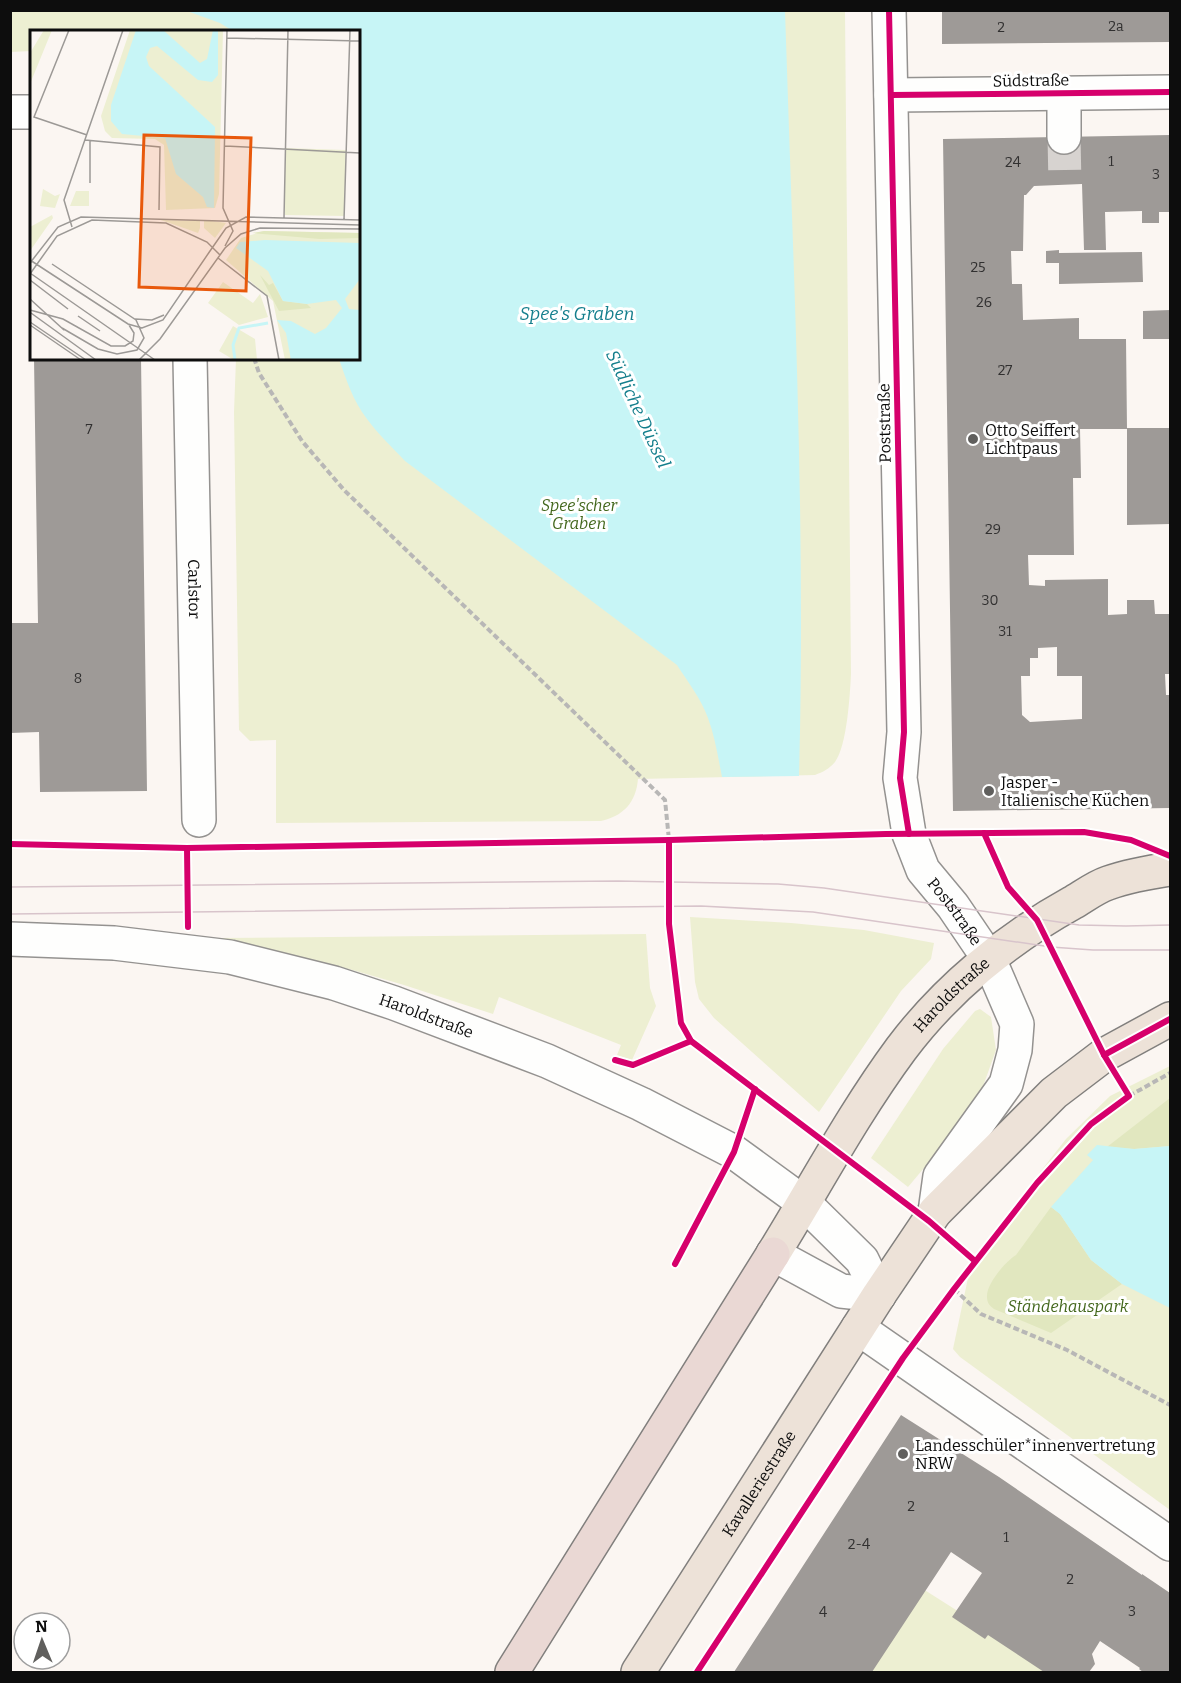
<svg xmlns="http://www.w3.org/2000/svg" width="1181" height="1683" viewBox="0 0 1181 1683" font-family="Bitter,serif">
<rect width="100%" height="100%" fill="#fbf6f2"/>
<!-- green -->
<g fill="#edefd2">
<path d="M10 11H845L851 674C850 695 847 746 835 762 829 769 823 772 815 775L638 779C636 803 623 816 601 821L276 823V740L250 741 239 730 234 412 236 359 358 358V32H32L31 51 11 52Z"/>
<polygon points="690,917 791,923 864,930 934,943 931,959 901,991 819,1112 714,1018 699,999 695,982"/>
<polygon points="646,934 650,988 656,1006 632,1060 617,1055 621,1045 499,997 493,1014 404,985 349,969 217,943 218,938"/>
<polygon points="980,1009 991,1017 996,1050 976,1106 908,1187 871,1158 943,1049 975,1011"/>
<polygon points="1170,1066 1170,1510 960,1357 953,1349 972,1259 1066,1139 1110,1096"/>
<polygon points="923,1589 1054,1672 868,1672"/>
</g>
<!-- forest -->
<g fill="#e1e7bf">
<polygon points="1170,1098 1170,1146 1134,1149 1107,1147"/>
<path d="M1051 1207 1060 1214 1091 1260 1122 1284 1051 1333 994 1309C990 1306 987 1303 987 1297 986 1284 1006 1261 1016 1255Z"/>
</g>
<!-- water -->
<g fill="#c7f5f6">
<path d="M187 11H785C793 265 806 521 799 776L722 777C718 757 715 737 708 718 701 699 688 682 677 665L405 461C392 447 378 434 367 419 353 401 346 379 339 359L358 358V32L233 31 220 23Z"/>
<polygon points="1097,1145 1134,1149 1170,1146 1170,1308 1122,1284 1091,1260 1060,1214 1051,1207 1093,1160 1087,1155"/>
</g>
<!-- building -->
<g fill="#9e9a97" fill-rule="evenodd">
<polygon points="942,10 1170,10 1170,42 942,44"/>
<path d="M1170 135V212H1159V223H1142V211L1105 212 1106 250H1084L1082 184 1034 186 1026 195H1024L1023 251H1011L1012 284H1022L1023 320 1079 318V339H1126L1127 429H1080L1081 478H1073L1074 555H1028L1029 585 1045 586V580L1108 579V615L1127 614V600H1154L1155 614H1170V674H1165L1166 695H1170V808L953 811 943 139ZM1057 647V676H1082V719L1030 722 1022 715 1021 676H1030V658H1038V648Z"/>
<polygon points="1059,250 1059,253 1142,252 1143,282 1059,284 1059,263 1046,263 1046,251"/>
<polygon points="1170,310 1170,339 1143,339 1143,311"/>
<polygon points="34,358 141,358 147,791 40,792 39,732 10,733 10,623 38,623"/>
<polygon points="1127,428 1170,428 1170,524 1127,525"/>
<polygon points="901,1415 999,1477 1142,1575 1142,1574 1170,1593 1170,1672 1143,1672 1139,1669 1140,1668 1100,1641 1092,1654 1095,1664 1089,1672 1044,1672 988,1635 985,1639 952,1617 982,1573 951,1552 872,1672 734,1672"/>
</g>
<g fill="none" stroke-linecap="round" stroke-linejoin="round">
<!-- minor-tunnel -->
<polyline stroke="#d7d3d0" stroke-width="33" stroke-dasharray="33 16" stroke-linecap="butt" points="1064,137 1065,185"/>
<defs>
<g id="minor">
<path id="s1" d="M889 10 904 732 900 778 909 834 923 870 953 906 989 959 1017 1024 1015 1050 1006 1084 940 1176 935 1212"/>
<polyline points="1064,93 1064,137"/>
<polyline points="891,95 1170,92"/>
<polyline points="10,112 32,112"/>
<path id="s2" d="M190 358 199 820"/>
<path id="s3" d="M10 939 114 943 230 957 334 983 394 1003 547 1061 641 1104 734 1152 804 1203 862 1260 879 1295"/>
<polyline points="773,1254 841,1291 879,1295"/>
<polyline points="858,1328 1170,1544"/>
</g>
<g id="major">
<path id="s4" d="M773 1254C815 1186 853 1114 901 1049 946 989 1007 939 1072 903 1084 896 1096 887 1108 883 1128 876 1150 872 1170 869"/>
<path id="s5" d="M638 1672 879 1295 935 1212 1054 1093 1104 1055 1170 1019"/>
</g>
<polyline id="highway" points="512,1672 773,1254"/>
</defs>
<!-- minor casing -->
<use href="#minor" stroke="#949290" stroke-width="36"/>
<!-- major casing -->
<use href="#major" stroke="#817f7d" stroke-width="36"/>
<!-- highway casing -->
<use href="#highway" stroke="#817f7d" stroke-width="36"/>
<!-- path -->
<g stroke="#b8b7b6" stroke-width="4" stroke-dasharray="6 3" stroke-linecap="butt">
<polyline points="254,358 259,373 302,441 344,490 665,800 669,840"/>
<polyline points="1129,1096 1170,1073"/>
<polyline points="954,1289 981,1314 1067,1350 1170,1405"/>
</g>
<!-- minor -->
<use href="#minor" stroke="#fefefd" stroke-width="33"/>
<!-- major -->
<use href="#major" stroke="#ede2d8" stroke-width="33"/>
<!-- highway -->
<use href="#highway" stroke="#ead8d4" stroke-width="33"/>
<!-- tram -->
<g stroke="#d8c4cb" stroke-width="1.5">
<polyline points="10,887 618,881 778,884 824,888 1079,925 1126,926 1170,925"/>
<polyline points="10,914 701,906 813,912 1051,947 1093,950 1170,950"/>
</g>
<defs>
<g id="cycleway">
<polyline points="889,10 904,732 900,778 909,834"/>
<polyline points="891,95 1170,92"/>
<polyline points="669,840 669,924 681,1023 691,1041 929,1221 975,1261"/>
<polyline points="10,844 187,848 669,840 886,834 1084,832 1131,840 1170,856"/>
<polyline points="187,848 188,927"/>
<polyline points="1104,1055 1170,1019"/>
<polyline points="615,1060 633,1065 691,1041"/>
<polyline points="675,1264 734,1152 755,1089"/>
<polyline points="697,1672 903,1358 954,1289 1037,1183 1091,1124 1129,1096 1104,1055 1037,920 1008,887 984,833"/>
</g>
</defs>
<!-- cycleway casing -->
<use href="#cycleway" stroke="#fff" stroke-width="10"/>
<!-- cycleway -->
<use href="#cycleway" stroke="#d6006c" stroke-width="6"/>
</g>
<!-- markers -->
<g fill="#605f5d" stroke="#fff" stroke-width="2">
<circle cx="973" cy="439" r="6"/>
<circle cx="989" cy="791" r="6"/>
<circle cx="903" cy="1454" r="6"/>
</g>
<g text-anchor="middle" stroke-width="6" stroke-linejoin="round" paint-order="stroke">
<!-- number labels -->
<g font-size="14" fill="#313030">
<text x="1116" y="31">2a</text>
<text x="1001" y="32">2</text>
<text x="1111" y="166">1</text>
<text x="1013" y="167">24</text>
<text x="1156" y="179">3</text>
<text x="978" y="272">25</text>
<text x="984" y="307">26</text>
<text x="1005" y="375">27</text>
<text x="89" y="434">7</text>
<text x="993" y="534">29</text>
<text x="990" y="605">30</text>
<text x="1005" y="636">31</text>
<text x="78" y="683">8</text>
<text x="911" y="1511">2</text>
<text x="1006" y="1542">1</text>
<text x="859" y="1549">2-4</text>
<text x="1070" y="1584">2</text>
<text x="1132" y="1616">3</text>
<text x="823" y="1617">4</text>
</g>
<!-- street labels -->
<g font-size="16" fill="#0d0d0d" stroke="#fff">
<text transform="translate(1031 80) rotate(-1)" y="6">Südstraße</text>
<text transform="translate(884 423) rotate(-91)" y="6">Poststraße</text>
<text dy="6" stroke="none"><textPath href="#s2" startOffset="231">Carlstor</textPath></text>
<text dy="6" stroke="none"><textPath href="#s1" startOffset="916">Poststraße</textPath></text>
<text dy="6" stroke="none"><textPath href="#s4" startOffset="316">Haroldstraße</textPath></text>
<text dy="6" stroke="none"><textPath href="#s3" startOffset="426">Haroldstraße</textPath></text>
<text dy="6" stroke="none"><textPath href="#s5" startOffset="224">Kavalleriestraße</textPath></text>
</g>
<!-- poi labels -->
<g font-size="16" fill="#0d0d0d" stroke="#fff" text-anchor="start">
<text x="985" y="436">Otto Seiffert<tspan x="985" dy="18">Lichtpaus</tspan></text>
<text x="1001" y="788">Jasper -<tspan x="1001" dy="18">Italienische Küchen</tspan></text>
<text x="915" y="1451">Landesschüler*innenvertretung<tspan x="915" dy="18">NRW</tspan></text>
</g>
<!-- park labels -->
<g font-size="16" font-style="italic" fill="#43671c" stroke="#fff">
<text x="579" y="511">Spee'scher<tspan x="579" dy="18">Graben</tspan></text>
<text x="1068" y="1312">Ständehauspark</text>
</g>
<!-- water labels -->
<g font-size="18" font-style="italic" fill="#137e8c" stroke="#fff">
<text x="577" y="320">Spee's Graben</text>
<text transform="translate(638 409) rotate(65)" y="6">Südliche Düssel</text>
</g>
</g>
<!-- overview -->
<g transform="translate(30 30)">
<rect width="330" height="330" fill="#fbf6f2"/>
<path d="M14 0H22L0 54V23ZM100 0H193L189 164 185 178 136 180 134 115 125 109 82 108 75 101 71 86ZM255 118 316 120 314 186 255 185ZM13 159 25 166 30 164 25 178 10 176ZM46 161H59V176H40ZM22 185 23 188 0 221V197ZM131 190 170 191V198L168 203ZM174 190 189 192 196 193 185 208 174 198ZM234 201 330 203V330H255L243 271 196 230 211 208ZM193 252 223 273 230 264 238 287 209 295 178 273ZM203 296 225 309 227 330H204L189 321Z" fill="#edefd2"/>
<path d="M234 201 330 203V208L290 209 222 203ZM230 245 239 255 243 253 253 271 277 274 281 278 249 281Z" fill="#e1e7bf"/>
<path d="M106 0H133L170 33 177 29 183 0H188V45L182 52 168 50 127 16 120 18 116 27 119 36 185 97 184 178 177 177 173 167 146 144 135 108 92 104 81 91V75ZM235 210 330 213V249L315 269 319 279 330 280V330H261L256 303 247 290 261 291 285 304 296 298 312 278 306 270 277 274 253 271 238 241 206 218 210 212Z" fill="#c7f5f6"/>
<path fill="none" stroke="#c7f5f6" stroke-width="3" d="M205 330 203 315 209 298 238 293"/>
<path fill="none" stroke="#9c9996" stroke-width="1.5" d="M39 0 4 87 57 105M197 8 330 11M55 110 130 117 129 180M60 111V153M195 116 330 123M254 188 258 0M314 190 320 0M42 197 34 170 93 0M195 216 203 201 193 178 197 0M180 221 196 198 216 187 330 190M188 228 237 266 249 330M0 230 98 294 112 298 133 290 180 221M0 233 28 197 51 187 330 195M22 234 106 290 114 308 107 320 87 324 68 319 32 298M0 243 125 330M0 244 27 206 62 190 136 193 177 212 190 225M0 250 38 279M0 269 34 300M0 280 33 289 81 316H95L103 311 104 303 99 295M1 283 66 330M48 286 70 301M105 289 122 290 134 285M0 292 56 330M0 295 51 330M109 330 130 309 195 218 211 204 230 198 330 199"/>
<path fill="#e8590c" fill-opacity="0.15" stroke="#e8590c" stroke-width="3" d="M114 105 221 108 216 261 109 257Z"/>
<rect width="330" height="330" fill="none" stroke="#0d0d0d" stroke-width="3"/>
</g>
<!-- border -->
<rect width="1181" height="1683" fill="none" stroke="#0d0d0d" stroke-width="24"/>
<!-- north arrow -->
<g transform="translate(42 1641) rotate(358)"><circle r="28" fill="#ffffff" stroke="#9e9e9e" stroke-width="1.5"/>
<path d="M0-4.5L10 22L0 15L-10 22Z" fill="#605f5d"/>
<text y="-9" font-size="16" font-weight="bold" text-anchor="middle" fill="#0d0d0d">N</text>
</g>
</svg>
